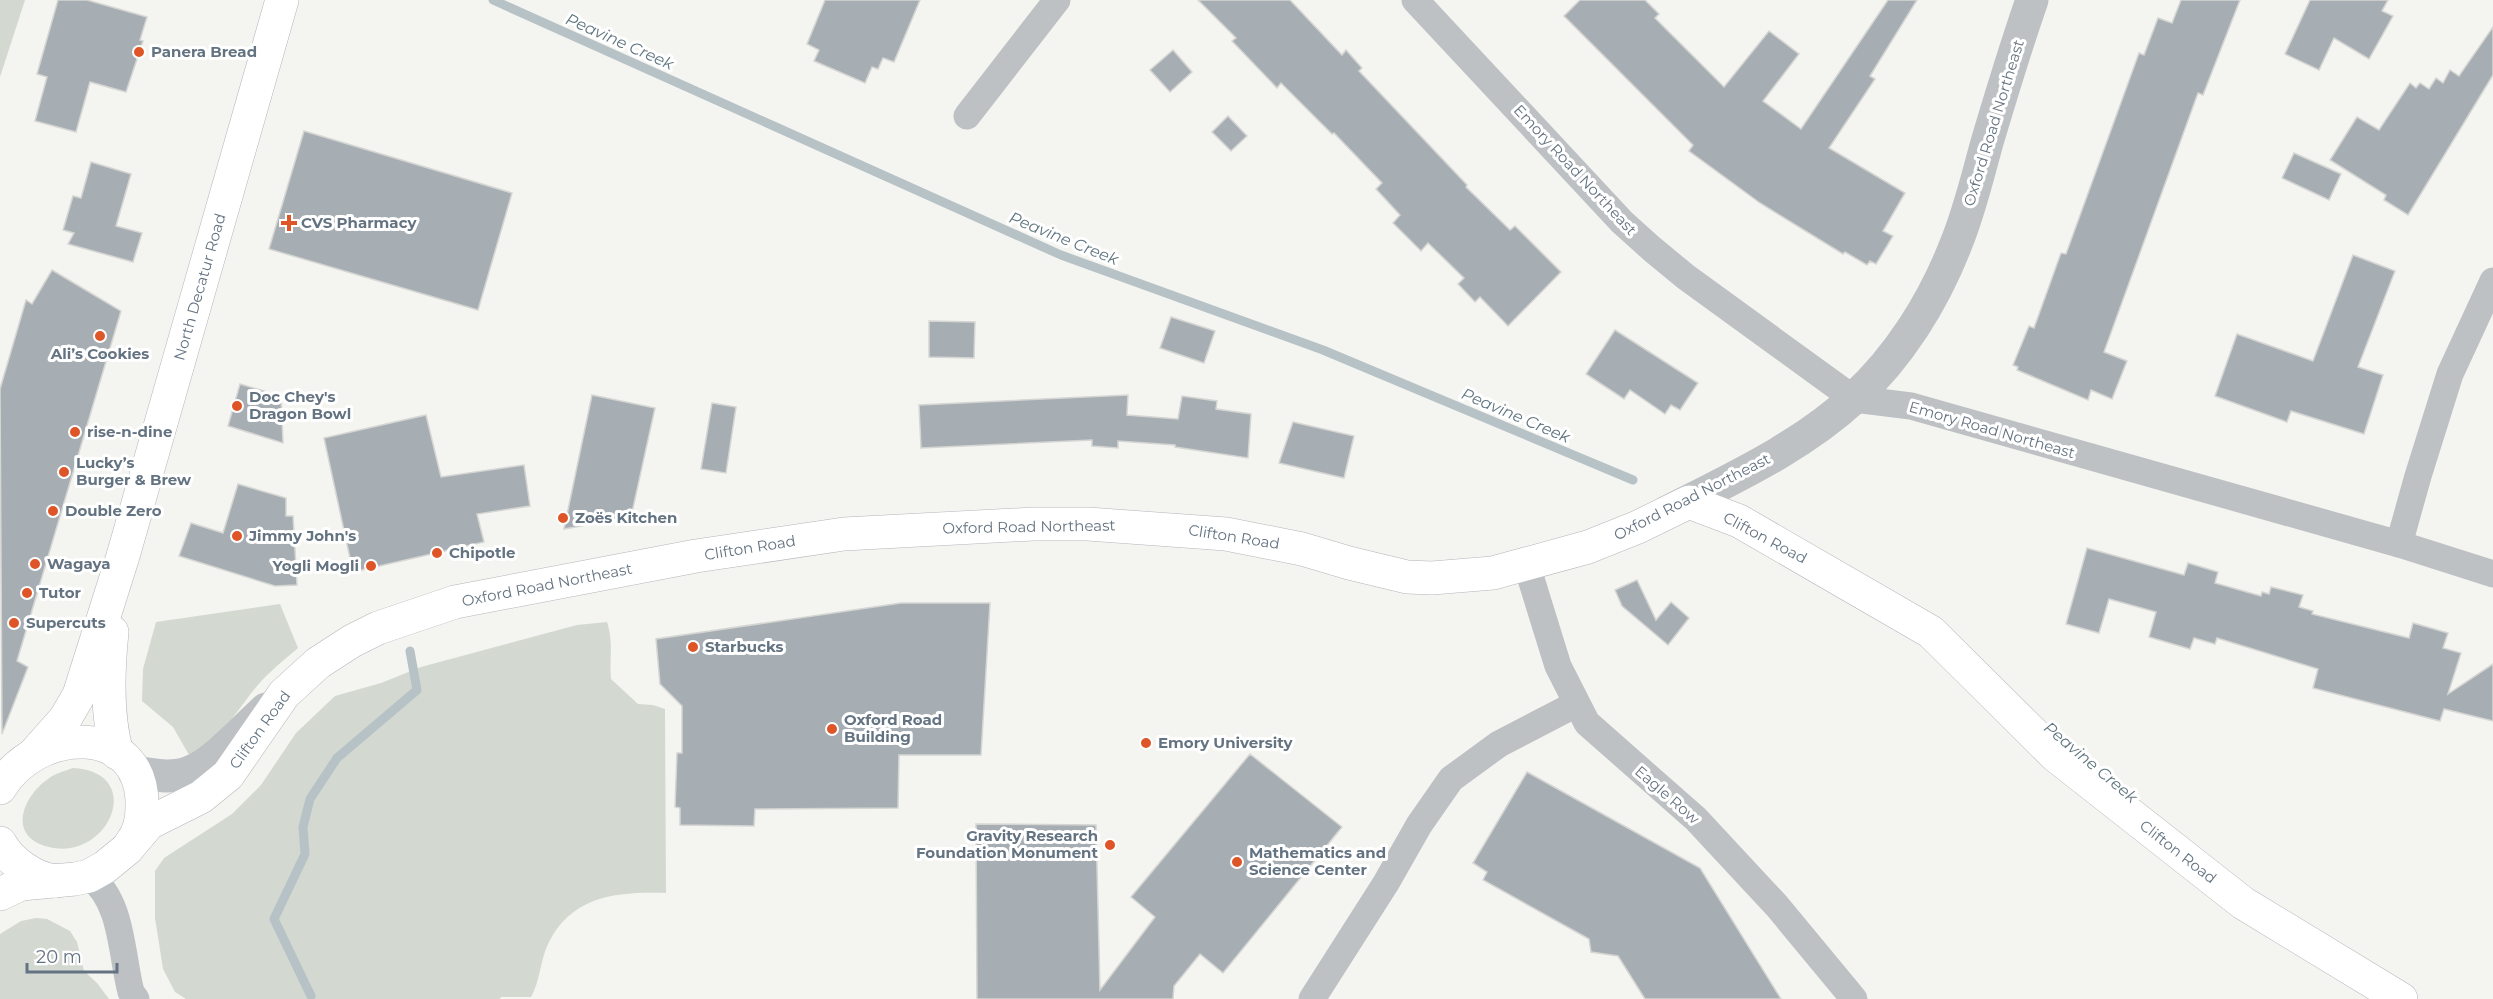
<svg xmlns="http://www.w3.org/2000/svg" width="2493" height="999" viewBox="0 0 2493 999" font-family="Montserrat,sans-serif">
<rect width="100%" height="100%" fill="#f4f4f0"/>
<!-- green -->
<g fill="#d3d9d0">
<polygon points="0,0 25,0 0,77"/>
<path d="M280 604 298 648C284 660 269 672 257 686 234 714 223 738 189 755L173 727 142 701 143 669 156 622Z"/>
<path d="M607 622C614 644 609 657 611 679L638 704 653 705 665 709 666 893C617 892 572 895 548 944 540 961 540 982 531 997H501L500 999H186L175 992 163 969 155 918V871L164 858 232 814 261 785 296 733 335 696 381 683 421 667 577 625Z"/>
<path d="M73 768C147 772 109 862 49 847 7 837 22 797 48 779 55 773 65 771 73 768Z"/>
<polygon points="36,918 47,919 70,931 77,942 84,971 97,983 109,999 0,999 0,934 21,921"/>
</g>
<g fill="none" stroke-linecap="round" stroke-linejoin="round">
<!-- stream -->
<g stroke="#b7c2c7" stroke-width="9">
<polyline points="493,0 1061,255 1323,350 1633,480"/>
<polyline points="311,996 274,919 305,854 303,827 310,799 337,758 417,690 410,651"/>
</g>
</g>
<!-- building -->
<g fill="#a7aeb3" stroke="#d5d6d3" stroke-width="1.5">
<polygon points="58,0 87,0 147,17 140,40 143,41 126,92 90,82 76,132 35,121 47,77 37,74"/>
<polygon points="825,0 920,0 894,62 883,58 878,69 872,67 865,83 814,61 819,50 807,44"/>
<polygon points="1198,0 1290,0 1342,55 1346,50 1362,68 1359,71 1467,185 1466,187 1510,230 1515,226 1561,272 1508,326 1480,297 1475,302 1458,284 1464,278 1428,243 1421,251 1393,223 1400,215 1376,189 1382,183 1334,133 1332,134 1281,83 1277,88 1232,41 1236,38"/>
<polygon points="1580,0 1645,0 1659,14 1655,18 1724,87 1769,31 1799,54 1763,101 1801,129 1888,0 1917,0 1870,76 1875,79 1829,148 1905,193 1883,231 1893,236 1876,264 1870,261 1867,265 1845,252 1843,254 1760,203 1689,151 1693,145 1564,16"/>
<polygon points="2181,0 2240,0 2203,95 2198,93 2104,352 2127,361 2112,399 2091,390 2088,400 2017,370 2018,367 2013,365 2029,326 2034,328 2061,253 2066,254 2139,53 2144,55 2158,18 2172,23"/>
<polygon points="2310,0 2388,0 2382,11 2393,16 2369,59 2334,38 2319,70 2285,54"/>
<polygon points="2493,27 2493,75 2408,215 2384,200 2386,195 2330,160 2357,117 2379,130 2410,83 2416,88 2420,83 2429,89 2436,78 2443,83 2450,70 2459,76"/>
<polygon points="1173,50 1192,72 1170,92 1150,70"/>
<polygon points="1228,116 1247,136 1231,151 1212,132"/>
<polygon points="304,131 512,193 478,310 269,249"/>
<polygon points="2294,153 2341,174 2329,200 2282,178"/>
<polygon points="91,162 131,174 116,226 142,233 133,262 68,244 74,233 63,230 73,196 81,198"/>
<polygon points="2353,255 2395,271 2358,367 2383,375 2364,434 2291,411 2287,422 2215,396 2237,334 2313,361"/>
<polygon points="52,270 121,311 17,661 28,667 2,734 0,389 26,300 32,304"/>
<polygon points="1171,317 1215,331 1204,363 1160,348"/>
<polygon points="929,321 975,322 974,358 929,357"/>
<polygon points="1615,330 1698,383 1680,410 1671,405 1665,414 1630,390 1624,399 1586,374"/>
<polygon points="240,384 281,396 283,443 228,426"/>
<polygon points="592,395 655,408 631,517 564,529"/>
<polygon points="1128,395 1127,415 1178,419 1182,396 1217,401 1216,409 1251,414 1248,458 1175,447 1175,445 1118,441 1118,448 1092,446 1092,440 921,448 919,405"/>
<polygon points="712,403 736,407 726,473 701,469"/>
<polygon points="426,415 441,477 524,465 530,506 477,514 484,542 353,572 324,438"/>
<polygon points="1293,422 1354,436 1344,478 1279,463"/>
<polygon points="238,484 286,498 286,516 293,516 297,585 275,586 179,556 191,523 223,533"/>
<polygon points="2087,548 2184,575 2188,563 2218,572 2215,583 2261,596 2262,592 2269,594 2271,587 2303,595 2299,607 2313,611 2312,614 2409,638 2413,623 2448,633 2443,648 2461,653 2448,694 2493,664 2493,721 2444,709 2440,721 2313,688 2318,669 2217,638 2215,644 2194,638 2190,649 2149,637 2156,612 2109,599 2099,633 2066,624"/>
<polygon points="1637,580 1656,620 1671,602 1689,618 1668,645 1622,606 1615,590"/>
<polygon points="901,603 990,603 981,755 899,755 898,808 755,809 754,826 680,825 680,808 675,807 677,753 682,753 682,706 660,684 656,639"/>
<polygon points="1250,754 1342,827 1223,973 1200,954 1174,986 1173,999 977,999 976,824 1096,825 1100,990 1155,917 1131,897"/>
<polygon points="1527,772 1700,868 1781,999 1645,999 1618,956 1591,952 1589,939 1483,880 1487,872 1473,863"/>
</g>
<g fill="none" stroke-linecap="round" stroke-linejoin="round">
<defs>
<g id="secondary">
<path d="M112 632C108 671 106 715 117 753"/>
<polyline points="34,754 65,719 79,695 123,556 282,0"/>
<path d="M0 788C36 726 145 721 142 808 142 820 139 833 131 843"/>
<path d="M0 843C10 862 35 879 56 881"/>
<polyline points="0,894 21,884 75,879 89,876 105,867 127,849 149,823 201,797 228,775 284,694 318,663 352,641 378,628 455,602 696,556 844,534 1033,524 1088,524 1226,534 1302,549 1349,563 1407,577 1432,578 1493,573 1588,547 1638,527 1689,502 1739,521 1931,632 2056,756 2243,903 2401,999"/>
</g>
</defs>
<!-- secondary casing -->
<use href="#secondary" stroke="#b2b6bb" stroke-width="34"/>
<!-- minor -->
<g stroke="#bdc1c4" stroke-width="27">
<polyline points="1415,0 1622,222 1652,249 1686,277 1854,399 1911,406 2399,544 2493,574"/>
<polyline points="967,116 1057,0"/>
<polyline points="2399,544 2418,476 2450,374 2493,281"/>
<polyline points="1527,566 1558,666 1587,723 1696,819 1777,906 1854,999"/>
<path d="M89 876C123 901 121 954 131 992L136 999"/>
<polyline points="1312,999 1386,883 1419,825 1451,779 1499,744 1576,704"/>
</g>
<!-- tertiary -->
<g stroke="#bdc1c4" stroke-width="33">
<path d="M1667 512C1731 479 1800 448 1854 398 1899 357 1934 301 1956 244 1970 210 1978 174 1988 139 2002 92 2016 46 2032 0"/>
<path d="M134 772C151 775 173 779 190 772 214 763 246 727 266 709"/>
</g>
<!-- secondary -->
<use href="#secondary" stroke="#fff" stroke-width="33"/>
</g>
<!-- markers -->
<g fill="#de5627" stroke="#fff" stroke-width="2">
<circle cx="139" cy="52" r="6"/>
<path d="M286 214h6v6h6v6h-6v6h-6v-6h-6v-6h6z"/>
<circle cx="100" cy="336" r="6"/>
<circle cx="237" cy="406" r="6"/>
<circle cx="75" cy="432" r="6"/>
<circle cx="64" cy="472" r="6"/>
<circle cx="53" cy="511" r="6"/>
<circle cx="563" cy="518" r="6"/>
<circle cx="237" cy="536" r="6"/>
<circle cx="437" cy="553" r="6"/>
<circle cx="35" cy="564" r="6"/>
<circle cx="371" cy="566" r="6"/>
<circle cx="27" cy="593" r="6"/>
<circle cx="14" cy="623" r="6"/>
<circle cx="693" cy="647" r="6"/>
<circle cx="832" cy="729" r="6"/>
<circle cx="1146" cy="743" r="6"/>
<circle cx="1110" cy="845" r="6"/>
<circle cx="1237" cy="862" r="6"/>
</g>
<g text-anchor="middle" stroke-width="6" stroke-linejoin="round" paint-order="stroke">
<!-- poi labels -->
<g font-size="15" font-weight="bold" fill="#647381" stroke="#fff" text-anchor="start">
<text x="151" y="57">Panera Bread</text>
<text x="301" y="228">CVS Pharmacy</text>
<text x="100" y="359" text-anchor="middle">Ali’s Cookies</text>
<text x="249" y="402">Doc Chey's<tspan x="249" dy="17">Dragon Bowl</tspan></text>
<text x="87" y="437">rise-n-dine</text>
<text x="76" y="468">Lucky’s<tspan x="76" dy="17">Burger &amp; Brew</tspan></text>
<text x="65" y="516">Double Zero</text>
<text x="575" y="523">Zoës Kitchen</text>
<text x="249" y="541">Jimmy John's</text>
<text x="449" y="558">Chipotle</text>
<text x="47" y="569">Wagaya</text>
<text x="359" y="571" text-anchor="end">Yogli Mogli</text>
<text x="39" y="598">Tutor</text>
<text x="26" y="628">Supercuts</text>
<text x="705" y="652">Starbucks</text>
<text x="844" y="725">Oxford Road<tspan x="844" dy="17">Building</tspan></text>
<text x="1158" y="748">Emory University</text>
<text x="1098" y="841" text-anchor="end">Gravity Research<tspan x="1098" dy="17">Foundation Monument</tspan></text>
<text x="1249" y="858">Mathematics and<tspan x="1249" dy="17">Science Center</tspan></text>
</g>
<!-- street labels -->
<g font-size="15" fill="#647381" stroke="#fff">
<text transform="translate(1994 123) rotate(-73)" y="5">Oxford Road Northeast</text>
<text transform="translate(1575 170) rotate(47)" y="5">Emory Road Northeast</text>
<text transform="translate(200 287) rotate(-74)" y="5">North Decatur Road</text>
<text transform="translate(1992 430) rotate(16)" y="5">Emory Road Northeast</text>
<text transform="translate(1692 497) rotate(-27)" y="5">Oxford Road Northeast</text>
<text transform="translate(1029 527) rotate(-1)" y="5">Oxford Road Northeast</text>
<text transform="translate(1234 537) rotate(9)" y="5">Clifton Road</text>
<text transform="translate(1765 538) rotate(28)" y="5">Clifton Road</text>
<text transform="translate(750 548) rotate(-9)" y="5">Clifton Road</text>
<text transform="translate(547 585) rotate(-11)" y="5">Oxford Road Northeast</text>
<text transform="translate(260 730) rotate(-54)" y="5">Clifton Road</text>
<text transform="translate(1667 795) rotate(41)" y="5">Eagle Row</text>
<text transform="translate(2178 852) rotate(38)" y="5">Clifton Road</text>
</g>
<!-- water labels -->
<g font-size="16" font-style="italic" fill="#5f757f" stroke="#fff">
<text transform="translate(620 41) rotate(24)" y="6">Peavine Creek</text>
<text transform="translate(1064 238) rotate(22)" y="6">Peavine Creek</text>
<text transform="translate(1516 415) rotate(23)" y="6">Peavine Creek</text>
<text transform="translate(2091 762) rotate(40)" y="6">Peavine Creek</text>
</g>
</g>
<!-- scale -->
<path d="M27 963v9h90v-9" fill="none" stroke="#647381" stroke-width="3"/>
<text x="36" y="963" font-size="18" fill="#647381" stroke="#ffffff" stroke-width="4.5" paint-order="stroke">20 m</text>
</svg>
